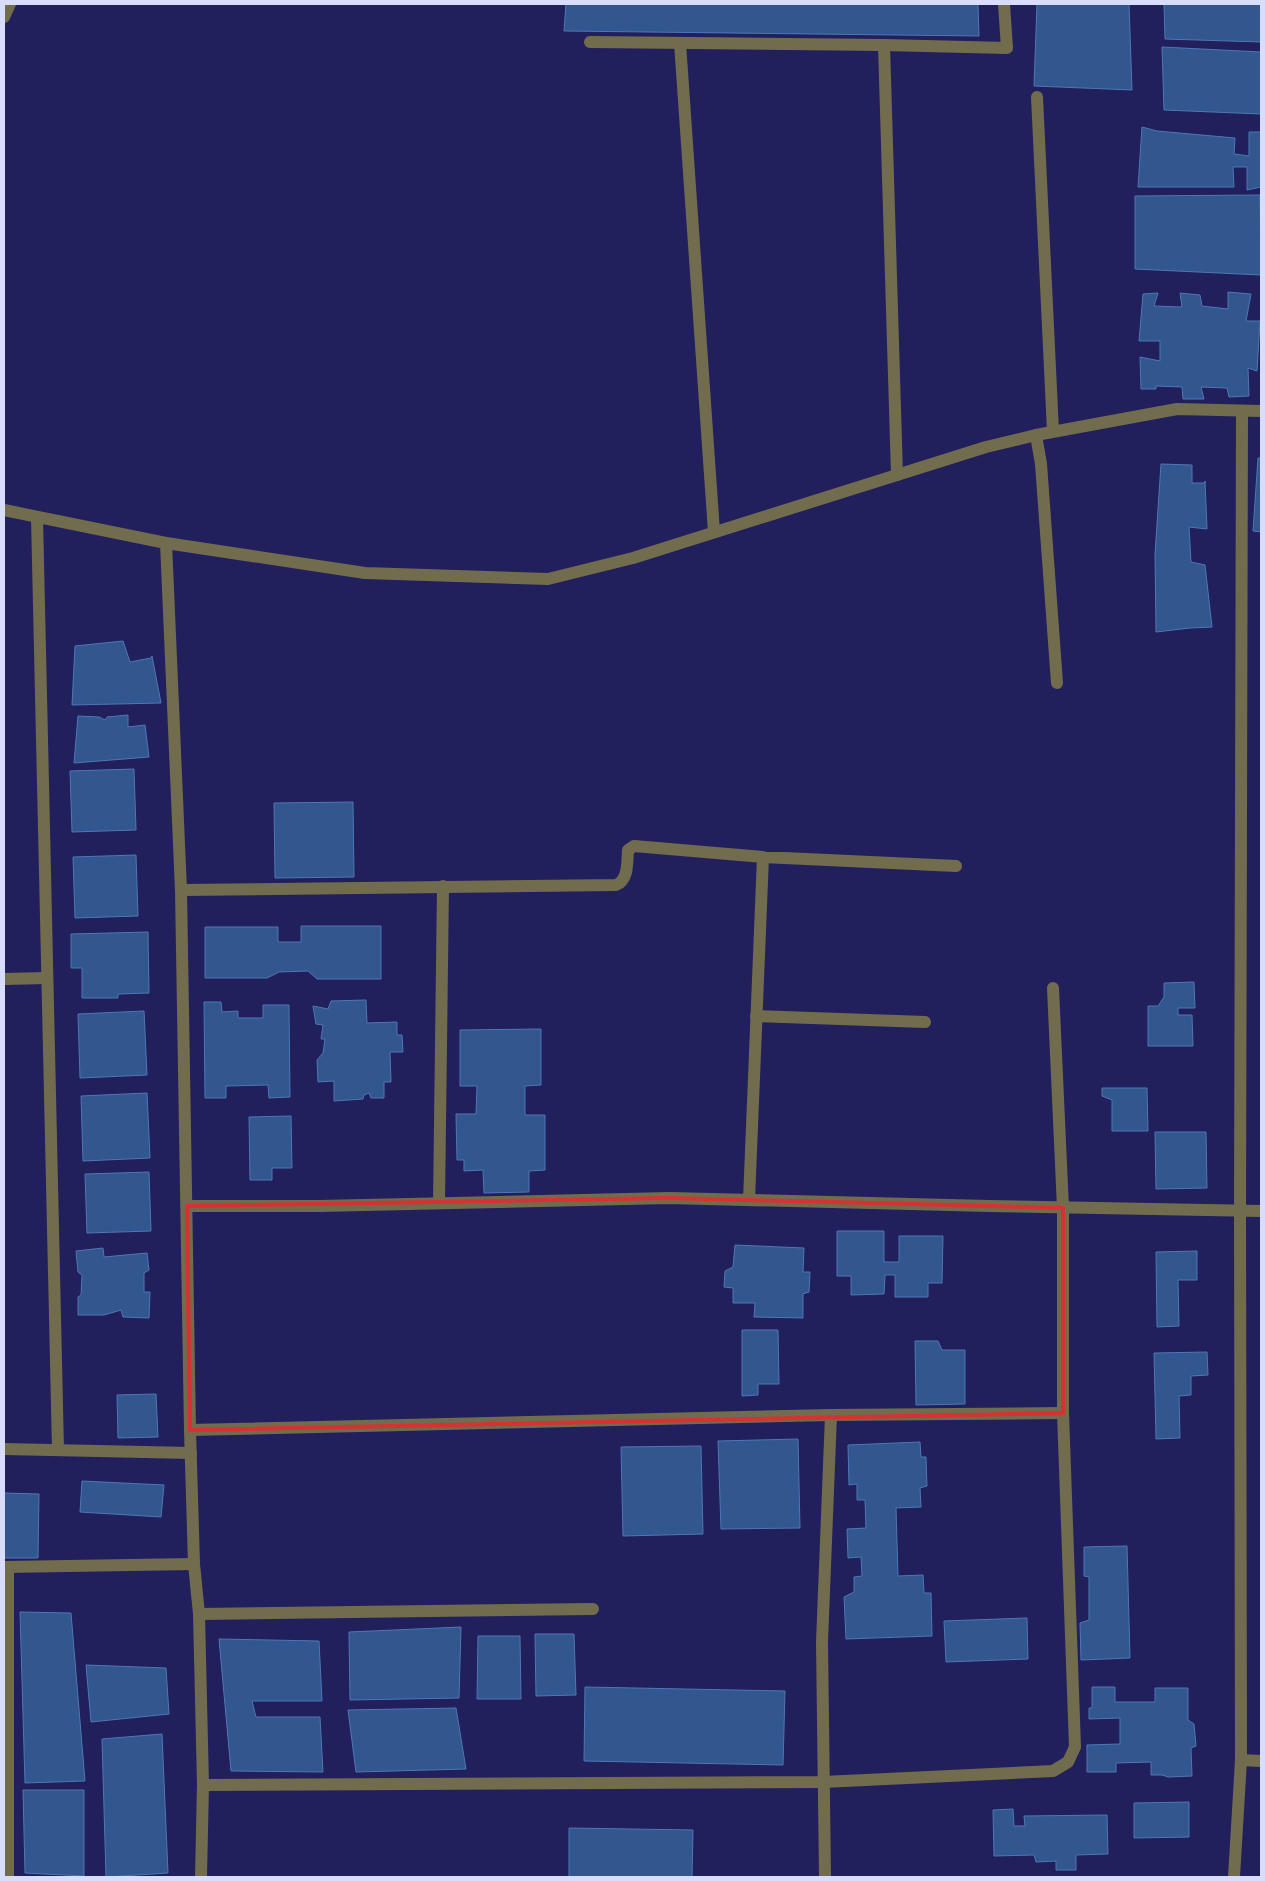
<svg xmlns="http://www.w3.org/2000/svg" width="1265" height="1881" viewBox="0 0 1265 1881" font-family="Inter,sans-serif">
<rect width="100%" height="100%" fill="#221f5d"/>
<!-- building -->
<g fill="#32568e" stroke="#4f77b5">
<polygon points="566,4 978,4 979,36 564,31"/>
<polygon points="1037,4 1129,4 1132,90 1034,86"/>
<polygon points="1164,4 1261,4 1261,42 1165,39"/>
<polygon points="1162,47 1261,52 1261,114 1164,110"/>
<polygon points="1142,127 1157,131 1235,138 1234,154 1249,156 1249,132 1261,132 1261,187 1247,190 1247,167 1233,167 1234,187 1138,187"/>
<polygon points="1260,195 1261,275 1135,269 1135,196"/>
<polygon points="1228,292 1251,294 1246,321 1260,321 1257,371 1248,368 1249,396 1229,397 1227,388 1201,387 1204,399 1183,399 1182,387 1156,386 1156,389 1141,389 1140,357 1160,361 1160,341 1139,341 1143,294 1158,293 1154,306 1182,307 1180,293 1200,295 1202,306 1228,309"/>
<polygon points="1258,458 1261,458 1261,532 1253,531"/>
<polygon points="1161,464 1192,465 1192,483 1205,483 1205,481 1207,529 1189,527 1191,562 1205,565 1212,627 1190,628 1156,632 1155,554"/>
<polygon points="123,641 130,662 151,658 152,656 161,703 72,705 75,646"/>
<polygon points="128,715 128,727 145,725 149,757 74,763 78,716 99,717 105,720 107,717"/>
<polygon points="134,769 136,830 72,832 70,771"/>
<polygon points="353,802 354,877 275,878 274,803"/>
<polygon points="136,855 138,916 75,918 73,857"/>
<polygon points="301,926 381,926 381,979 317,979 308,971 279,972 267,978 205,978 205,927 278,927 278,942 301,942"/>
<polygon points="148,932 149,993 118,994 118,998 82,998 82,968 71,968 71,934"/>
<polygon points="1194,982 1195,1008 1178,1008 1178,1015 1192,1015 1193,1046 1148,1046 1148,1006 1158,1006 1164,997 1164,983"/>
<polygon points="366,1000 367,1023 397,1022 397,1035 402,1035 403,1052 390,1052 391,1082 384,1082 384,1098 371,1098 369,1093 364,1095 363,1099 334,1101 334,1081 318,1082 317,1060 323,1053 325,1039 321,1039 323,1025 316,1024 313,1006 328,1009 331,1001"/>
<polygon points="204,1002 221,1002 222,1012 238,1011 238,1018 263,1018 263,1005 289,1005 290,1097 269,1098 268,1085 226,1086 226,1098 205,1098"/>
<polygon points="144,1011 147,1075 80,1078 78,1014"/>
<polygon points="541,1029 541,1085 525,1086 525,1115 545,1115 545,1170 529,1171 529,1192 484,1193 483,1170 464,1171 464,1160 457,1160 456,1114 476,1114 477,1086 460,1086 460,1030"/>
<polygon points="1102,1088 1147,1088 1148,1131 1112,1131 1112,1100 1102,1096"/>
<polygon points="147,1093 150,1158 83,1161 81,1096"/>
<polygon points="291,1116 292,1168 272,1168 272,1180 250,1180 249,1117"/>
<polygon points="1155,1132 1206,1132 1207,1188 1156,1189"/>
<polygon points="149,1172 151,1231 87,1233 85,1174"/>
<polygon points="837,1231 884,1231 884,1262 899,1262 899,1236 943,1236 942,1283 928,1283 928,1297 895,1297 895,1275 885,1275 884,1294 851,1295 851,1276 837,1276"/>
<polygon points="735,1245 804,1248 803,1272 810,1272 809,1292 803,1294 803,1318 754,1317 755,1303 733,1303 733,1288 724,1287 725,1271 733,1267"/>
<polygon points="103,1248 104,1257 147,1253 149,1270 144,1273 144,1292 150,1292 149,1318 123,1317 121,1310 104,1315 78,1315 78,1297 81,1295 82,1275 78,1272 76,1251"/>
<polygon points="1197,1251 1197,1280 1178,1280 1179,1326 1157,1327 1156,1252"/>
<polygon points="742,1330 778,1330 779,1384 758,1384 758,1395 742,1396"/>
<polygon points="915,1341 938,1341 942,1350 965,1350 965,1404 916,1405"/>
<polygon points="1207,1352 1208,1375 1191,1376 1191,1395 1179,1396 1180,1438 1156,1439 1154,1353"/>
<polygon points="156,1394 158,1437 118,1438 117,1395"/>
<polygon points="798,1439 800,1528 721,1529 718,1441"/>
<polygon points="920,1442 921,1457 926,1457 927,1486 920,1488 921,1507 896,1508 898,1576 923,1575 924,1593 931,1593 932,1636 846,1639 844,1597 854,1592 854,1577 862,1576 861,1557 848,1558 847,1529 866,1528 865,1500 857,1500 857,1484 849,1485 848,1445"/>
<polygon points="701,1446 703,1534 623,1536 621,1447"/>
<polygon points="82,1481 164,1485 161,1517 80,1512"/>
<polygon points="4,1493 39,1494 38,1558 4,1558"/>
<polygon points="1127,1546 1130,1658 1081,1660 1080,1623 1089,1620 1089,1577 1084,1576 1084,1547"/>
<polygon points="20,1612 71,1613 85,1781 25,1783"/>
<polygon points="1027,1618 1028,1659 946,1662 944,1621"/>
<polygon points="461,1627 459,1698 350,1700 349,1632"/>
<polygon points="535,1634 574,1634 576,1695 536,1696"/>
<polygon points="478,1636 520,1636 521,1699 477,1699"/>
<polygon points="219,1639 319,1641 322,1701 252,1701 256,1717 320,1717 323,1772 231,1771"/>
<polygon points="86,1665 166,1668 169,1714 91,1722"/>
<polygon points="585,1687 785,1691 783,1765 584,1761"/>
<polygon points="1092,1687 1115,1687 1115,1702 1155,1702 1155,1688 1188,1688 1188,1720 1194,1724 1196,1746 1191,1748 1192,1776 1168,1777 1162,1775 1151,1775 1151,1762 1116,1763 1116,1772 1087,1772 1087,1745 1120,1744 1120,1718 1089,1719 1089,1708 1092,1708"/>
<polygon points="456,1708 466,1769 356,1772 348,1710"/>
<polygon points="162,1734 168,1873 106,1877 102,1739"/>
<polygon points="23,1790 84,1790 84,1876 25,1873"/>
<polygon points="1189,1802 1189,1837 1134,1838 1134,1803"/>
<polygon points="1013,1809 1014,1826 1025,1826 1024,1816 1107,1815 1108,1854 1076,1855 1076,1870 1056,1870 1056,1861 1036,1862 1034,1855 994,1856 993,1810"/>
<polygon points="569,1828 693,1830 692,1877 569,1877"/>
</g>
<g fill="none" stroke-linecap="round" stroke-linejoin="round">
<!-- minor -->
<g stroke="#726c4e" stroke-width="12">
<polyline points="4,17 10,4"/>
<polyline points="590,42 884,45 1007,48 1004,4"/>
<polyline points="680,43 714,532"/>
<polyline points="884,45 897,475"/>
<polyline points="1037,97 1053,431"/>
<polyline points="1036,435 1041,464 1057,683"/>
<polyline points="4,510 166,543 365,573 548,579 633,558 986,447 1036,435 1177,409 1261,411"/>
<polyline points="37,517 58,1450"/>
<polyline points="166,543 181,890 190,1430 194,1564 199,1614 203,1785 201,1877"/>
<path d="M181 890 616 885C629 880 627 861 628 850L634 846 763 857 956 866"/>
<polyline points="4,979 47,978"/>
<polyline points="756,1016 925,1022"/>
<polyline points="749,1200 763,857"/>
<polyline points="439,1203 443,886"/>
<polyline points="187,1206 319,1206 669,1198 989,1206 1261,1211"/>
<polyline points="190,1430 831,1415 1063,1413"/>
<polyline points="4,1449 191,1453"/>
<polyline points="4,1567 194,1564"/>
<polyline points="8,1567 8,1877"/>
<polyline points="199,1614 593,1609"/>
<polyline points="1241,1760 1261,1761"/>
<polyline points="203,1785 823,1782 1053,1771 1068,1762 1075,1747 1063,1413 1063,1208 1053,988"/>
<polyline points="825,1877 822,1642 831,1415"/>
<polyline points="1234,1877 1241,1760 1240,1210 1242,411"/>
</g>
</g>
<!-- marked area -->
<path fill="none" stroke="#d63133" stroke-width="4" stroke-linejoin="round" d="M669 1198 1063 1208V1413L190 1430 187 1206Z"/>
<!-- border -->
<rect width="1265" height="1881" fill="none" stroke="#d8ddfc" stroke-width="10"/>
</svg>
